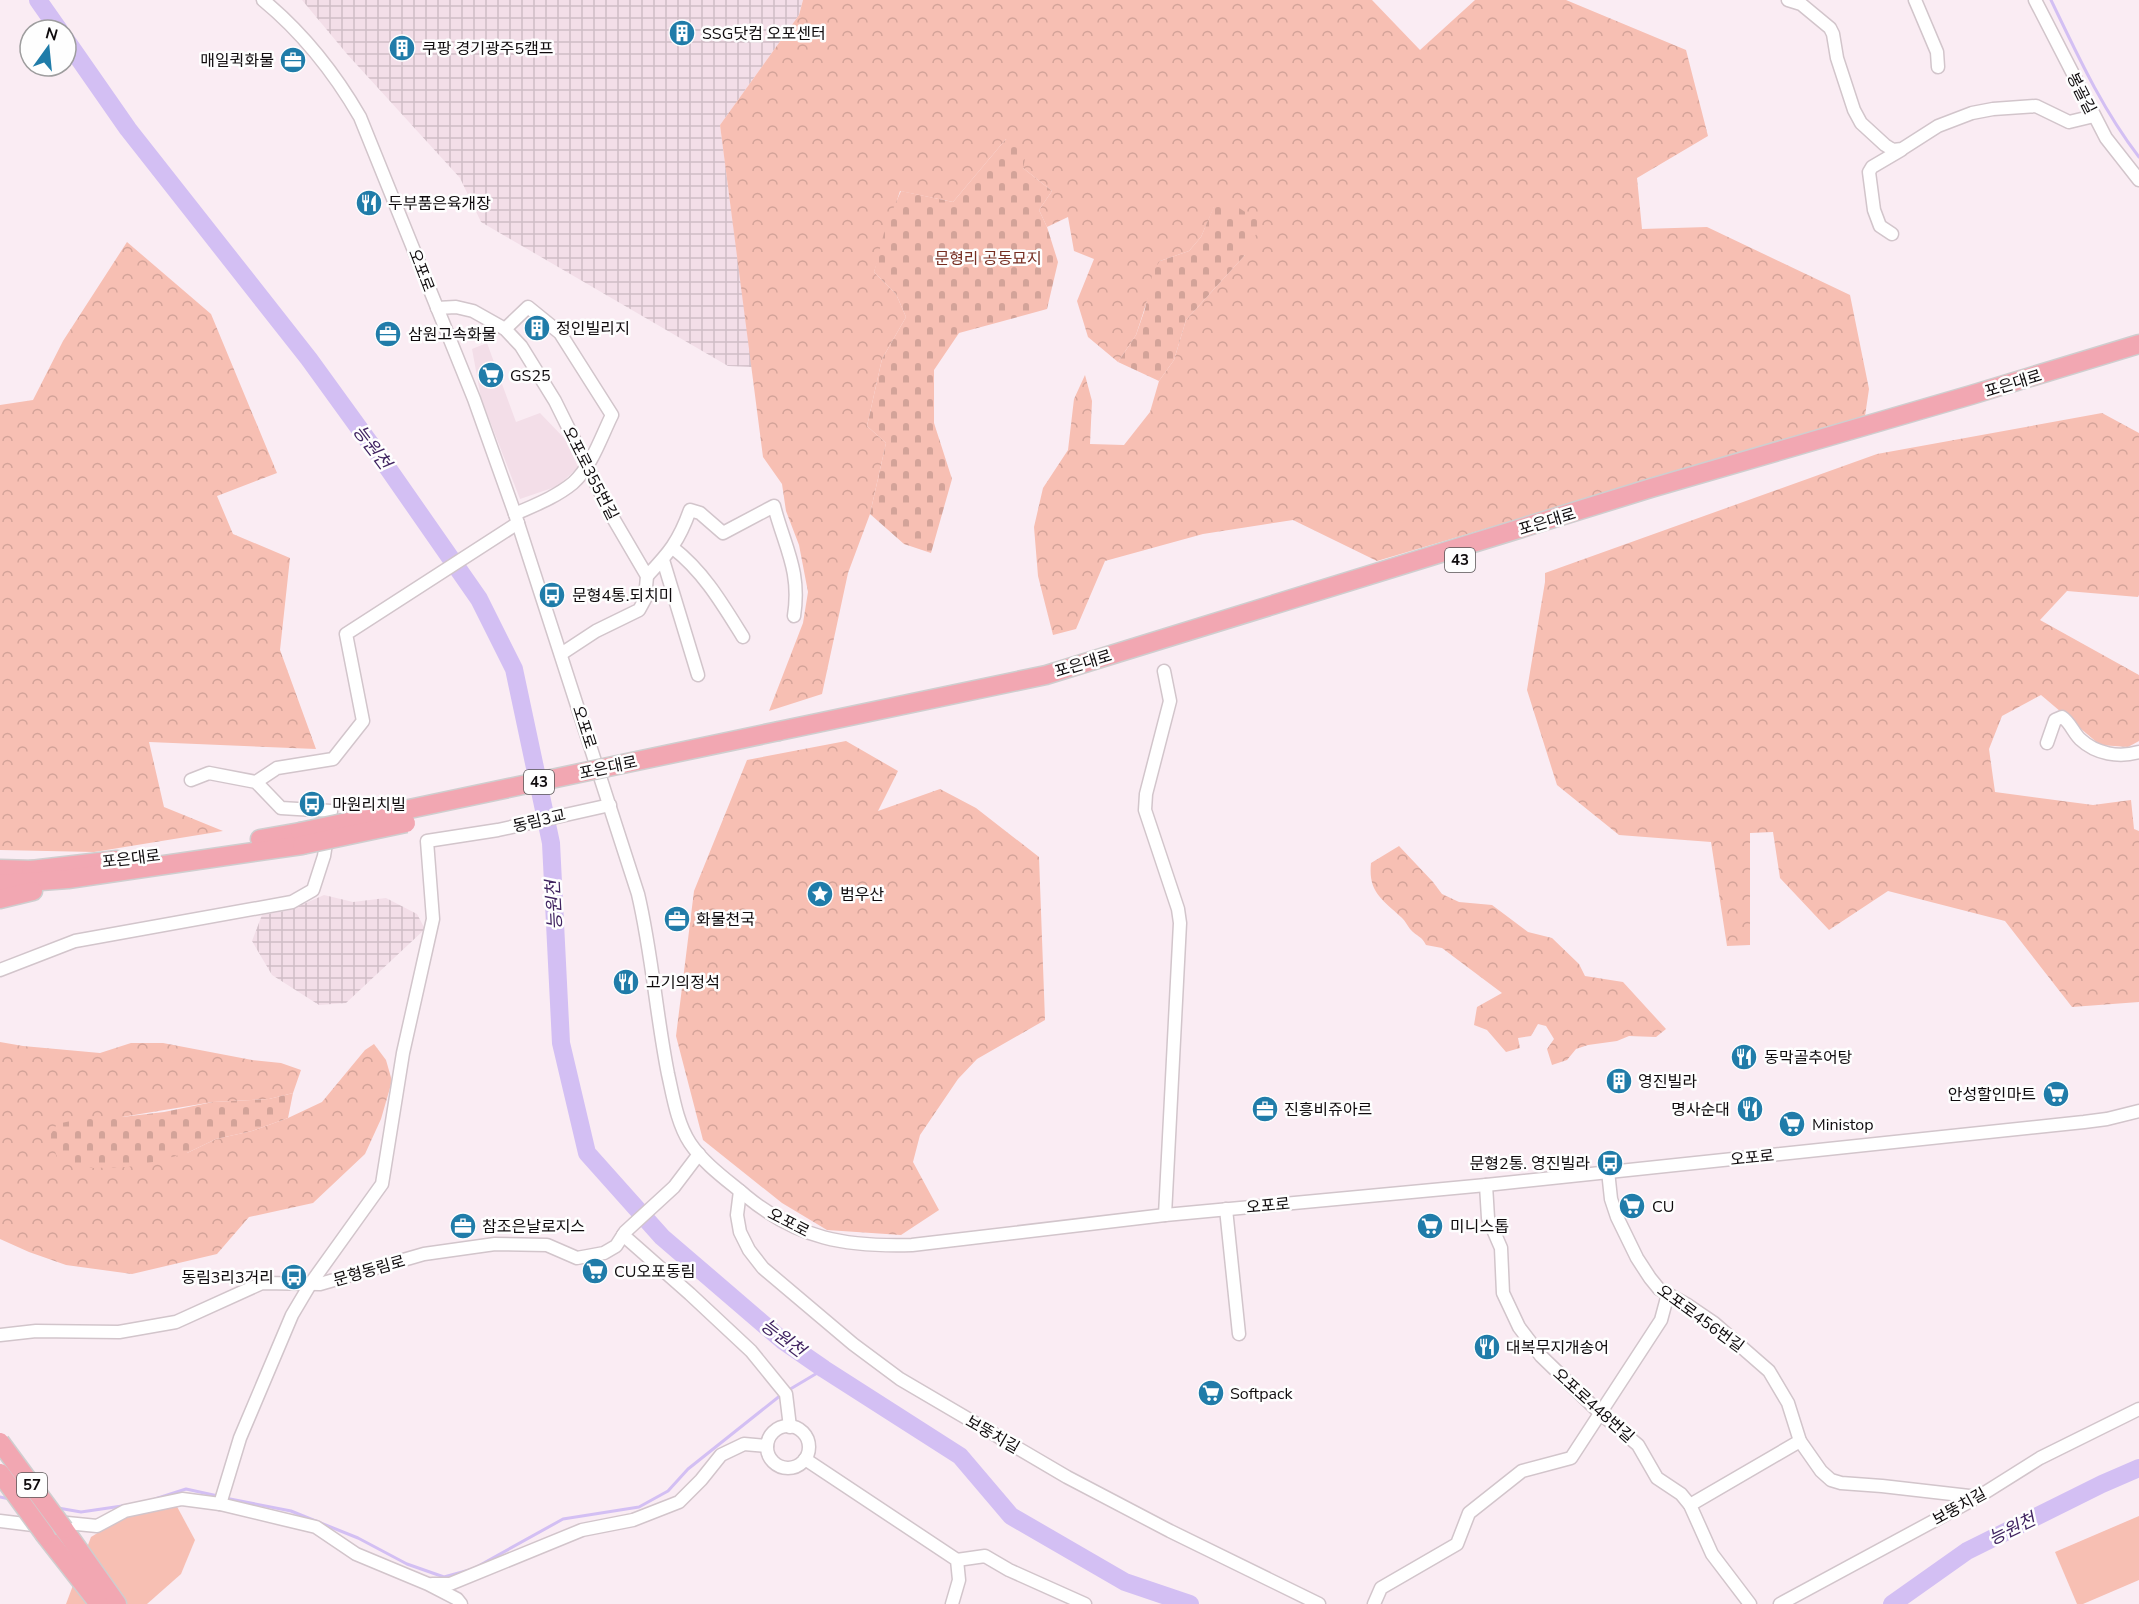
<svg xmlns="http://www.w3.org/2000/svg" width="2139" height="1604" viewBox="0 0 2139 1604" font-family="'Nunito Sans','Noto Sans KR',sans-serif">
<defs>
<pattern id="industrial-grid" width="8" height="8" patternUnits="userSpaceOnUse" patternTransform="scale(1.5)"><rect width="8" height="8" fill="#f3dee8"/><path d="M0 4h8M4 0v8" fill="none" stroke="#cfbdc6"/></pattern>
<pattern id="forest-crowns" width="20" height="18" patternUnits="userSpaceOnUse" patternTransform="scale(1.5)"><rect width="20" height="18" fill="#f7bfb3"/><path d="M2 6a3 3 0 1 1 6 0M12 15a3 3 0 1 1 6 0" fill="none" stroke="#d3a399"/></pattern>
<pattern id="cemetery-stones" width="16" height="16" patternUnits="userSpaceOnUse" patternTransform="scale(1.5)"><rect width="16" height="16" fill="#f7bfb3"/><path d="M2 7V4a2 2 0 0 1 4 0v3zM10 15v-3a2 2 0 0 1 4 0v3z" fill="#d3a399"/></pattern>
</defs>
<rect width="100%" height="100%" fill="#faecf3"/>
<!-- built -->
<polygon fill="#f3dee8" points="487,343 516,422 540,413 565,439 578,467 558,486 520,499 481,398 472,349"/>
<!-- industrial -->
<g fill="url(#industrial-grid)">
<polygon points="302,0 803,0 799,15 720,125 752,367 728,366 481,222 460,178 347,54"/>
<polygon points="324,895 353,902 386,898 417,914 425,929 346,1003 319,1005 272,975 252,941 262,915 290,910"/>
</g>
<!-- green -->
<g fill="#f7bfb3">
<polygon points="174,1501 195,1540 181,1574 147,1604 66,1604 91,1537 122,1518"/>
<polygon points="2139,1516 2139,1580 2083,1604 2077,1604 2055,1552"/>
</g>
<!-- forest -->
<g fill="url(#forest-crowns)">
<polygon points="803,0 1372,0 1420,50 1475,0 1566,0 1686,50 1708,136 1637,178 1642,229 1707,227 1850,295 1869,389 1865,416 1377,561 1293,520 1203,534 1105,561 1076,629 1053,635 1038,576 1034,527 1043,488 1068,450 1074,399 1085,375 1092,401 1090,444 1124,445 1150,412 1159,381 1174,360 1186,320 1245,255 1214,207 1201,237 1189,251 1160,261 1136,335 1118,362 1088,337 1077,301 1094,259 1074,251 1068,217 1047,227 1039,210 1052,191 1023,168 1006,139 953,202 900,191 874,272 896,294 906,317 882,359 867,426 886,443 870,514 848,573 822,694 769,711 803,623 808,592 799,545 786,511 782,484 763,457 720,125 799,15"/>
<polygon points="127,242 211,314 277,473 217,496 233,534 290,558 280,650 316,749 149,742 164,807 223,831 94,852 0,850 0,405 33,400 63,341"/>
<polygon points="2102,413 2139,433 2139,595 2138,597 2067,591 2040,620 2139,675 2139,741 2128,747 2100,745 2041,695 2002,716 1989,749 1995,792 2093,805 2131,800 2134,829 2139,831 2139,1002 2072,1007 2005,921 1888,891 1829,930 1780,878 1773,832 1750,833 1750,945 1727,946 1711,842 1619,835 1557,785 1527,690 1545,582 1545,573 1877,454"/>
<polygon points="846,741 898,771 878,811 940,789 976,808 1039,857 1045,1020 977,1059 958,1079 920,1135 913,1162 939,1210 901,1235 827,1230 782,1203 703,1140 676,1036 694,891 747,760"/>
<path d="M1399 846 1433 882 1442 894 1459 902 1492 905 1528 932 1552 938 1579 964 1585 976 1623 982 1666 1029 1656 1037 1629 1036 1617 1041 1588 1045 1576 1049 1567 1060 1552 1065 1547 1049 1554 1039 1546 1026 1538 1024 1531 1036 1518 1038 1520 1048 1506 1052 1487 1030 1474 1025 1477 1007 1502 993 1442 948 1426 945C1421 936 1420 938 1413 932 1408 928 1406 921 1401 917 1382 899 1368 892 1371 863Z"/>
<polygon points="0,1042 23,1046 100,1053 131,1043 163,1043 252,1060 281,1063 301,1070 293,1093 269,1099 213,1102 122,1117 89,1117 187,1153 216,1139 252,1131 288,1118 322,1102 365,1050 374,1044 386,1060 392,1081 381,1119 365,1154 313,1203 249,1217 217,1254 132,1274 66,1265 29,1252 0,1239"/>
</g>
<!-- cemetery -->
<g fill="url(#cemetery-stones)">
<polygon points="1006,139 1028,146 1023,168 1052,191 1039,210 1047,227 1058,262 1047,309 959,333 934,370 934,423 952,479 931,553 904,544 870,514 886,443 867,426 882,359 906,317 896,294 874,272 886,225 901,191 953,202"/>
<polygon points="1214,206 1236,206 1262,223 1245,255 1186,320 1174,360 1159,381 1118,362 1136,335 1145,309 1153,271 1160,261 1189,251 1201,237"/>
<polygon points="293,1093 288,1118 252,1131 216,1139 187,1153 153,1162 128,1167 93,1168 58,1159 49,1137 57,1124 89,1117 122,1117 164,1112 213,1102 269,1099"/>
</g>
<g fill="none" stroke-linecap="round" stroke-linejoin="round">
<!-- stream -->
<g stroke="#d3bff3" stroke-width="3">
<path d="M2051 0C2077 54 2102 109 2139 157"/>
<polyline points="787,1391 824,1369"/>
<polyline points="0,1497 10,1499"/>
<polyline points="225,1498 291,1511 358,1538 407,1564 444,1577 473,1569 563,1519 639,1507 668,1491 688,1469 781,1395"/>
<polyline points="155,1499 186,1489 218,1496"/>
<polyline points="58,1508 81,1512 122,1506"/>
</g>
<!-- river -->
<g stroke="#d3bff3" stroke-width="18">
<polyline points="38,0 59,30"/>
<polyline points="66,40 128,129 309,359 385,464 479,599 514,669 551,843 561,1043 587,1153 662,1237 782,1340 824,1369 960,1456 1011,1516 1125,1582 1190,1604"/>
<polyline points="1892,1604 1967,1551 2102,1484 2139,1468"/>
</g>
<defs>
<g id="minor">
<path d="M263 0C303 33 334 72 360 117L474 399 515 514 638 894C652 953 656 1014 668 1074 673 1096 677 1123 690 1143 704 1164 727 1180 746 1196 798 1239 846 1247 912 1245L1165 1215 1486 1185 2084 1122 2107 1119 2139 1111"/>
<polyline points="1788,0 1801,4 1830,28 1833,34 1837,58 1854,110 1861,123 1885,145 1893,150 1902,149 1938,126 1972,113 1993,109 2036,106 2069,122 2094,116"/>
<polyline points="1915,0 1937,52 1938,67"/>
<polyline points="2035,0 2106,138 2139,180"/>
<polyline points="1892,234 1880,226 1874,210 1869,172 1872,167 1901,150"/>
<polyline points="437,308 456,307 473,311 505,329 521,346 555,401 613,518 647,576 645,599 639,610 596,631 561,654"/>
<path d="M505 329 528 307 560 333 612 415C601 437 592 466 573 483 556 497 535 505 515 514"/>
<path d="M673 548C704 572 723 605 743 637"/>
<polyline points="663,560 698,675"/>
<path d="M647 576C669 553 679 541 690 510L700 513 723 533 774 506C785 548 801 571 794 616"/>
<polyline points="1164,671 1170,701 1146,794 1145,810 1178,909 1180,923 1165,1215"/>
<path d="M2047 743 2055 720 2062 717C2070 722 2073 732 2080 739 2096 754 2119 758 2139 752"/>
<polyline points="256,782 277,768 333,759 363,721 346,634 518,523"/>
<polyline points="0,970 75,941 292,902 313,890 324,856 331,811 281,808 256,782 209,773 191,780"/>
<polyline points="1608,1171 1611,1199 1617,1217 1637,1258 1650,1278 1659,1289 1686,1304 1714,1323 1769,1371 1788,1403 1800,1441 1821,1471 1831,1480 1841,1483 1882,1486 1978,1497"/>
<polyline points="1486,1185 1488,1218 1501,1248 1503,1293 1519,1327 1541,1356 1601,1414 1638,1445 1657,1478 1681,1494 1690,1505 1712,1554 1750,1604"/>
<polyline points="740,1191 737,1215 740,1232 749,1250 763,1268 853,1344 900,1379 1067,1477 1170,1531 1319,1604"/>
<polyline points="1226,1209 1239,1334"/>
<polyline points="623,1235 690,1294 751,1351 786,1394 790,1427"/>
<polyline points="0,1335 36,1331 119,1332 176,1322 262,1283 320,1284 424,1254 495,1244 547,1245 577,1258 604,1253 616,1246 625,1232 674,1187 699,1154"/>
<circle cx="788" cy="1447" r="21"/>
<polyline points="805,1459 957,1560 959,1580 952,1604"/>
<polyline points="220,1504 240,1438 292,1315 311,1283 382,1184 403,1053 433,919 427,841 498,830 610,805"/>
<polyline points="1690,1505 1800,1441"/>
<polyline points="0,1521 33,1525 40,1523"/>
<polyline points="57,1522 97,1526 125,1511 182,1499 220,1504 316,1527 356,1554 428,1584 457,1599 461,1604"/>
<polyline points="957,1560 985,1556 1009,1570 1085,1604"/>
<polyline points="432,1584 450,1584 582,1530 633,1520 679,1502 701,1480 721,1455 744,1444 767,1446"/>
<polyline points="1374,1604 1381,1588 1457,1544 1469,1513 1522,1471 1571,1458 1661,1320 1668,1294"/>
<polyline points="1780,1604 1978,1497 2040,1458 2139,1409"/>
</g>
<g id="highway">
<polyline points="779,731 1046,675 1651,488 1971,395 2139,344"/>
<polyline points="260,839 300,832"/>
<polyline points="0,869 34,870"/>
<polyline points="31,870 117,860"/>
<polyline points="0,884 68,879 302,845"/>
<polyline points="0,899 33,891"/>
<polyline points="64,1529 117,1604"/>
<polyline points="45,1535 99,1604"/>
</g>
</defs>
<!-- minor casing -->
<use href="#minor" stroke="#d2c5cb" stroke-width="15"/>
<!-- highway casing -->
<use href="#highway" stroke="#cfcecf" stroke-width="21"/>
<!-- minor -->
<use href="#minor" stroke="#fff" stroke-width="12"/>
<!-- highway -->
<use href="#highway" stroke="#f2a7b2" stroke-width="18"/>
<defs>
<g id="highway-bridge">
<polyline points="300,832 779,731"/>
<polyline points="302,845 406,823"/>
<polyline points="0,1442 64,1529"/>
<polyline points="0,1473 45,1535"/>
</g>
</defs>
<!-- highway-bridge casing -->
<use href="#highway-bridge" stroke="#cfcecf" stroke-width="21" stroke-linecap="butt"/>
<!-- highway-bridge -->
<use href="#highway-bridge" stroke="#f2a7b2" stroke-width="18"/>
</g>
<!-- icons -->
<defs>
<symbol id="building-disc" viewBox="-11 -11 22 22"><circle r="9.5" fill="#207ca9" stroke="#fefefe"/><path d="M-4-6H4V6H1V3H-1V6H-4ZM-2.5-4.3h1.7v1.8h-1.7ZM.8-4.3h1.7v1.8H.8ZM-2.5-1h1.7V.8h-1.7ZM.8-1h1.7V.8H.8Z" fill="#fff"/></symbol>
<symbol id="office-disc" viewBox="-11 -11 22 22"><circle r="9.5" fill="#207ca9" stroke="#fefefe"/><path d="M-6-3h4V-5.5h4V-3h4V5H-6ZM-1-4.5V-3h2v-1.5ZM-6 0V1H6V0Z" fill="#fff"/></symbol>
<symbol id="restaurant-disc" viewBox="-11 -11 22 22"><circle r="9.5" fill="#207ca9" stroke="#fefefe"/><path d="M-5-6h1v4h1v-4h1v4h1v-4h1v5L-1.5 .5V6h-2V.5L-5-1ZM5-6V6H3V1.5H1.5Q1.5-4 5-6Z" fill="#fff"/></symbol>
<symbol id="supermarket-disc" viewBox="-11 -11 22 22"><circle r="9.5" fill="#207ca9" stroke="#fefefe"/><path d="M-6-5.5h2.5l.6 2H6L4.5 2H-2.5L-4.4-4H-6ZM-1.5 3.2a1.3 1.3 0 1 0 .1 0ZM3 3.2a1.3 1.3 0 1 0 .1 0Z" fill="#fff"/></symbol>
<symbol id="bus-disc" viewBox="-11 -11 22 22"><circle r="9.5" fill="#207ca9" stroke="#fefefe"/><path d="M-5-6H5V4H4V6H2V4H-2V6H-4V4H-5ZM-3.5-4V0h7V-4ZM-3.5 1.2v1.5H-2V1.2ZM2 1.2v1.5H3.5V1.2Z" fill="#fff"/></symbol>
<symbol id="sight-disc" viewBox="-11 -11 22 22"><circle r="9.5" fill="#207ca9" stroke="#fefefe"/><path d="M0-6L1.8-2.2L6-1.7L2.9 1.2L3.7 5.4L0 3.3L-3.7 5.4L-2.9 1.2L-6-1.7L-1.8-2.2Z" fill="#fff"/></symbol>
</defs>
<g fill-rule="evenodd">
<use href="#building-disc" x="667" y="18" width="30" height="30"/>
<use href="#building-disc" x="387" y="33" width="30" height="30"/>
<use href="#office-disc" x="278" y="45" width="30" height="30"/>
<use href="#restaurant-disc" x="354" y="188" width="30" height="30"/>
<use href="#building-disc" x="522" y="313" width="30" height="30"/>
<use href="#office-disc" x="373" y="319" width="30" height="30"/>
<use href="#supermarket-disc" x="476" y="360" width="30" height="30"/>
<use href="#bus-disc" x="537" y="580" width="30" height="30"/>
<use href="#bus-disc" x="297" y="789" width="30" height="30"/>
<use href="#sight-disc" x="805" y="879" width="30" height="30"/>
<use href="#office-disc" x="662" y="904" width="30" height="30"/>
<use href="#restaurant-disc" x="611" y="967" width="30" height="30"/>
<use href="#restaurant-disc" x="1729" y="1042" width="30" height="30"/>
<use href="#building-disc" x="1604" y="1066" width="30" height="30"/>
<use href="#supermarket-disc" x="2041" y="1079" width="30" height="30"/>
<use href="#office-disc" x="1250" y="1094" width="30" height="30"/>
<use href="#restaurant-disc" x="1735" y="1094" width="30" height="30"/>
<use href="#supermarket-disc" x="1777" y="1109" width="30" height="30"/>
<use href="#bus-disc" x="1595" y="1148" width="30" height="30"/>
<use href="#supermarket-disc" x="1617" y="1191" width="30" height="30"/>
<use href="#office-disc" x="448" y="1211" width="30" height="30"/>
<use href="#supermarket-disc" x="1415" y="1211" width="30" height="30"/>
<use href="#supermarket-disc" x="580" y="1256" width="30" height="30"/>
<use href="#bus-disc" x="279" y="1262" width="30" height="30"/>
<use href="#restaurant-disc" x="1472" y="1332" width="30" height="30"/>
<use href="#supermarket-disc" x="1196" y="1378" width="30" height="30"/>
</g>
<g text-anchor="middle" stroke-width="5" stroke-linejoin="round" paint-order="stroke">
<!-- shield labels -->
<g fill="#fefefe" stroke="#575455" stroke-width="1.5">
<rect x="1445" y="548" width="30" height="24" rx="4.5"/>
<rect x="524" y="770" width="30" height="24" rx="4.5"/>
<rect x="17" y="1473" width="30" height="24" rx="4.5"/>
</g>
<g font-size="15" font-weight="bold" fill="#0f0b0d">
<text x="1460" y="565">43</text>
<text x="539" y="787">43</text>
<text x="32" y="1490">57</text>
</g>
<!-- poi labels -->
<g font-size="16" fill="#0f0b0d" stroke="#fefefe" text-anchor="start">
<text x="702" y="39">SSG닷컴 오포센터</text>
<text x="422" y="54">쿠팡 경기광주5캠프</text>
<text x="274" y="66" text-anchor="end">매일퀵화물</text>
<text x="388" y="209">두부품은육개장</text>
<text x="556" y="334">정인빌리지</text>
<text x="408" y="340">삼원고속화물</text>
<text x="510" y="381">GS25</text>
<text x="572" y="601">문형4통.되치미</text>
<text x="332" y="810">마원리치빌</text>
<text x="840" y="900">범우산</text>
<text x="696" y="925">화물천국</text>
<text x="646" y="988">고기의정석</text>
<text x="1764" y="1063">동막골추어탕</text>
<text x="1638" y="1087">영진빌라</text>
<text x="2036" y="1100" text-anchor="end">안성할인마트</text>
<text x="1284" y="1115">진흥비쥬아르</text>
<text x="1730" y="1115" text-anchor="end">명사순대</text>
<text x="1812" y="1130">Ministop</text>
<text x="1590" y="1169" text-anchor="end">문형2통. 영진빌라</text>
<text x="1652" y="1212">CU</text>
<text x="482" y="1232">참조은날로지스</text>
<text x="1450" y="1232">미니스톱</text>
<text x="614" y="1277">CU오포동림</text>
<text x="274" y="1283" text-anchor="end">동림3리3거리</text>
<text x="1506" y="1353">대복무지개송어</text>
<text x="1230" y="1399">Softpack</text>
</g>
<!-- street labels -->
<g font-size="16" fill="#0f0b0d" stroke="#fefefe">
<text transform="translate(2082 93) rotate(63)" y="6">봉골길</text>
<text transform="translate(422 270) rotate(69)" y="6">오포로</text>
<text transform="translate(2013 383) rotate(-17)" y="6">포은대로</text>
<text transform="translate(591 473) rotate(63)" y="6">오포로355번길</text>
<text transform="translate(1547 521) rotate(-17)" y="6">포은대로</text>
<text transform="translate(1083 663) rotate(-17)" y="6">포은대로</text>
<text transform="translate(585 727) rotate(72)" y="6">오포로</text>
<text transform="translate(608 767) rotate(-12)" y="6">포은대로</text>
<text transform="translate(539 820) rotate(-13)" y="6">동림3교</text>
<text transform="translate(131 858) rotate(-7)" y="6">포은대로</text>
<text transform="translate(1752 1157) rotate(-6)" y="6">오포로</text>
<text transform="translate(1268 1205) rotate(-5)" y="6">오포로</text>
<text transform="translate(789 1222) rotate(27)" y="6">오포로</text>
<text transform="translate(369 1270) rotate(-16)" y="6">문형동림로</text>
<text transform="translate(1701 1318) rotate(36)" y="6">오포로456번길</text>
<text transform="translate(1594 1405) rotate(42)" y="6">오포로448번길</text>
<text transform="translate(993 1434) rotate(30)" y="6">보뚱치길</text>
<text transform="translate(1959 1506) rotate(-29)" y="6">보뚱치길</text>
</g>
<!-- park labels -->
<g font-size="16" fill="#762e22" stroke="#fefefe">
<text x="988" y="264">문형리 공동묘지</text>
</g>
<!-- water labels -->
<g font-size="18" font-style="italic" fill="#402461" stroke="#fefefe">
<text transform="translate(372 447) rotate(53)" y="6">능원천</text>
<text transform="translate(554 905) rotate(-93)" y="6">능원천</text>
<text transform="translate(783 1338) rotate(37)" y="6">능원천</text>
<text transform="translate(2012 1529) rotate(-26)" y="6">능원천</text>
</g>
</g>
<!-- north arrow -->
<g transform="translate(48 48) rotate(15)"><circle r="28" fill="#fefefe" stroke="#9e9d9e" stroke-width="1.5"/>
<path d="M0-4.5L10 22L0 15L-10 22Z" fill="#207ca9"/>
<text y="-9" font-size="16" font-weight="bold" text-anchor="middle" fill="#0f0b0d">N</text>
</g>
</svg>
